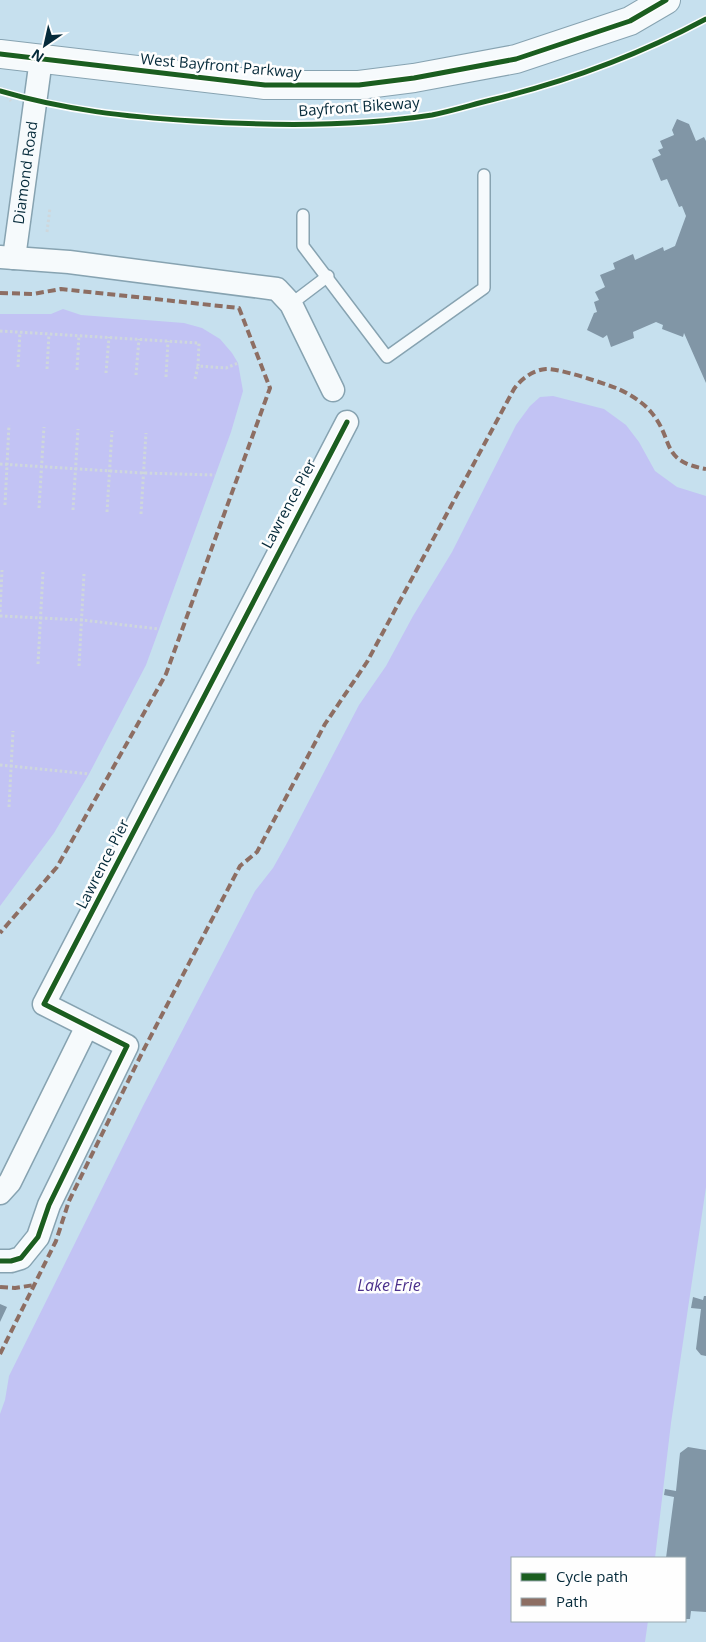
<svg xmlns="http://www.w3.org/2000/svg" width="706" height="1642" viewBox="0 0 706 1642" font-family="'Open Sans',sans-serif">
<rect width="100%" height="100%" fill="#c6e0ee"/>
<!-- water -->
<g fill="#c2c3f4">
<polygon points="63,309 81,315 184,323 202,328 220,339 232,353 238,363 243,391 231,432 146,665 89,774 54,833 0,906 0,314 51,314"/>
<polygon points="553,396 604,409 626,425 639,442 655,471 677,487 706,496 706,1187 671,1423 655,1558 512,1558 512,1621 648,1621 645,1642 0,1642 0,1414 5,1400 9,1376 143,1106 255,891 273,868 287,843 359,705 386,666 413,616 452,552 516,425 530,406 540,397"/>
</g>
<!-- building -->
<g fill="#8196a6">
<polygon points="677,119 689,124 696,141 704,137 706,141 706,383 684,333 683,337 662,329 663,325 656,322 633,332 634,338 611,347 607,335 603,338 587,330 594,313 597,312 594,302 599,300 595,292 605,287 600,275 615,269 613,263 633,254 635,260 663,247 664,251 675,246 686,216 682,206 679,207 667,179 661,181 652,159 661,155 658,150 663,148 660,141 674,135 672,130"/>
<polygon points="704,1296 706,1296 706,1356 701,1355 696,1349 701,1309 691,1308 693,1297 703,1300"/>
<polygon points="0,1304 7,1307 0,1322"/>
<polygon points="688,1447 706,1450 706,1612 691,1611 690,1619 685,1619 685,1558 666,1558 674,1497 664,1495 665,1489 676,1491 680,1453"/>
</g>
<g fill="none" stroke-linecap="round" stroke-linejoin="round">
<defs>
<g id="service">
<polyline points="303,215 303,246 387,357 484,288 484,175"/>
<polyline points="291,304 328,276"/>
</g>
<g id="minor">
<polyline points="0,257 69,262 277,289 291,304 333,390"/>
<path id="s1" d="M14 258 41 59"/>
<polyline points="0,1193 10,1182 87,1026"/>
<polyline points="0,1261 11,1261 21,1258 38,1237 49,1205 127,1046 44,1004 347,422"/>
</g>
<polyline id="trunk" points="0,54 265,85 359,85 414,78 516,59 630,21 666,0"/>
</defs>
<!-- service casing -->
<use href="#service" stroke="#87a3b1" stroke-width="14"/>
<!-- minor casing -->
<use href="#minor" stroke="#87a3b1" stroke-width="25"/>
<!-- trunk casing -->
<use href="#trunk" stroke="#87a3b1" stroke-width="30"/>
<!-- path -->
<g stroke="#ced7dc" stroke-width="3" stroke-dasharray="2.5 2.5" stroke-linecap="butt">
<polyline points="4,92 11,101"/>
<polyline points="47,232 50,208"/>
<polyline points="0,331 199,343 198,366 226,368 238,363"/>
<polyline points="18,367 20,332"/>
<polyline points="47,369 49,334"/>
<polyline points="77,370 79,335"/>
<polyline points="106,373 109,337"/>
<polyline points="136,375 139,339"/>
<polyline points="166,377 168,341"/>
<polyline points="195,379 198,366"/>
<polyline points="0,464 143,473 215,475"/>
<polyline points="5,505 9,425"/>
<polyline points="39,508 44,427"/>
<polyline points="73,510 78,429"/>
<polyline points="107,512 112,431"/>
<polyline points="141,514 146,433"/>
<polyline points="0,612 2,570"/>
<polyline points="0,616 82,620 159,629"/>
<polyline points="38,664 43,572"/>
<polyline points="79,666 84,574"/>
<polyline points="0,765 89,774"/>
<polyline points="9,807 13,731"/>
</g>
<!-- service -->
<use href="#service" stroke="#f6fafc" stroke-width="11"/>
<!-- minor -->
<use href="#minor" stroke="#f6fafc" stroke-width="22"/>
<!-- trunk -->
<use href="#trunk" stroke="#f6fafc" stroke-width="28"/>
<!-- quiet -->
<g stroke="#8d6e63" stroke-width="4" stroke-dasharray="8 4" stroke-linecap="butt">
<polyline points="0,293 33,294 61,289 239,308 270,388 166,674 57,867 0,933"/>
<polyline points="0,1287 15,1288 34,1285"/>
<path d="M0 1354 56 1241 69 1201 143 1051 240 866 257 852 325 724 367 662 514 389C521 379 533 370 546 369 558 368 603 383 616 388 628 393 643 402 651 412 675 440 659 461 706 469"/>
</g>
<defs>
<g id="cycleway">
<polyline points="0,54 265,85 359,85 414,78 516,59 630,21 666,0"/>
<path d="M0 91C64 110 127 117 194 121 272 126 354 127 432 115 452 111 471 105 491 100 566 82 637 56 706 19"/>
<polyline points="0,1261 11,1261 21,1258 38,1237 49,1205 127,1046 44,1004 347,422"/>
</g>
</defs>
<!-- cycleway casing -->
<use href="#cycleway" stroke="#fefefe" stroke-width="8"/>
<!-- cycleway -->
<use href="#cycleway" stroke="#1b5e20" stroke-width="5"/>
</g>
<g text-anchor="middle" stroke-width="5" stroke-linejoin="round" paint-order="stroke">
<!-- street labels -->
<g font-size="15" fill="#052a3a" stroke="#fefefe">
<text transform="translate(221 66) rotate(5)" y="5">West Bayfront Parkway</text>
<text transform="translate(359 107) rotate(-4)" y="5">Bayfront Bikeway</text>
<text dy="5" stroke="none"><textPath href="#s1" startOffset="86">Diamond Road</textPath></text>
<text transform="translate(289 504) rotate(-62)" y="5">Lawrence Pier</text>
<text transform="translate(103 864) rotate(-63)" y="5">Lawrence Pier</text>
</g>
<!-- water labels -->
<g font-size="16" font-style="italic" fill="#4b308b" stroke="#fefefe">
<text x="389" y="1291">Lake Erie</text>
</g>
</g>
<!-- legend -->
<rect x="511" y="1557" width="175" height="65" fill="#fefefe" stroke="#9aa9b0"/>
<rect x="521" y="1573" width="25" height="8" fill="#1b5e20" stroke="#9aa9b0"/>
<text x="556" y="1582" font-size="15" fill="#052a3a">Cycle path</text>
<rect x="521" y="1598" width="25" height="8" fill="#8d6e63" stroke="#9aa9b0"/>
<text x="556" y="1607" font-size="15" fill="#052a3a">Path</text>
<!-- north arrow -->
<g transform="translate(45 45) rotate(214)" stroke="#fefefe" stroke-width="4" paint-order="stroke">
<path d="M0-4L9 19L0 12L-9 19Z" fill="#052a3a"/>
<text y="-8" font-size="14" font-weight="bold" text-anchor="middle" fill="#052a3a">N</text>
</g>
</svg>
